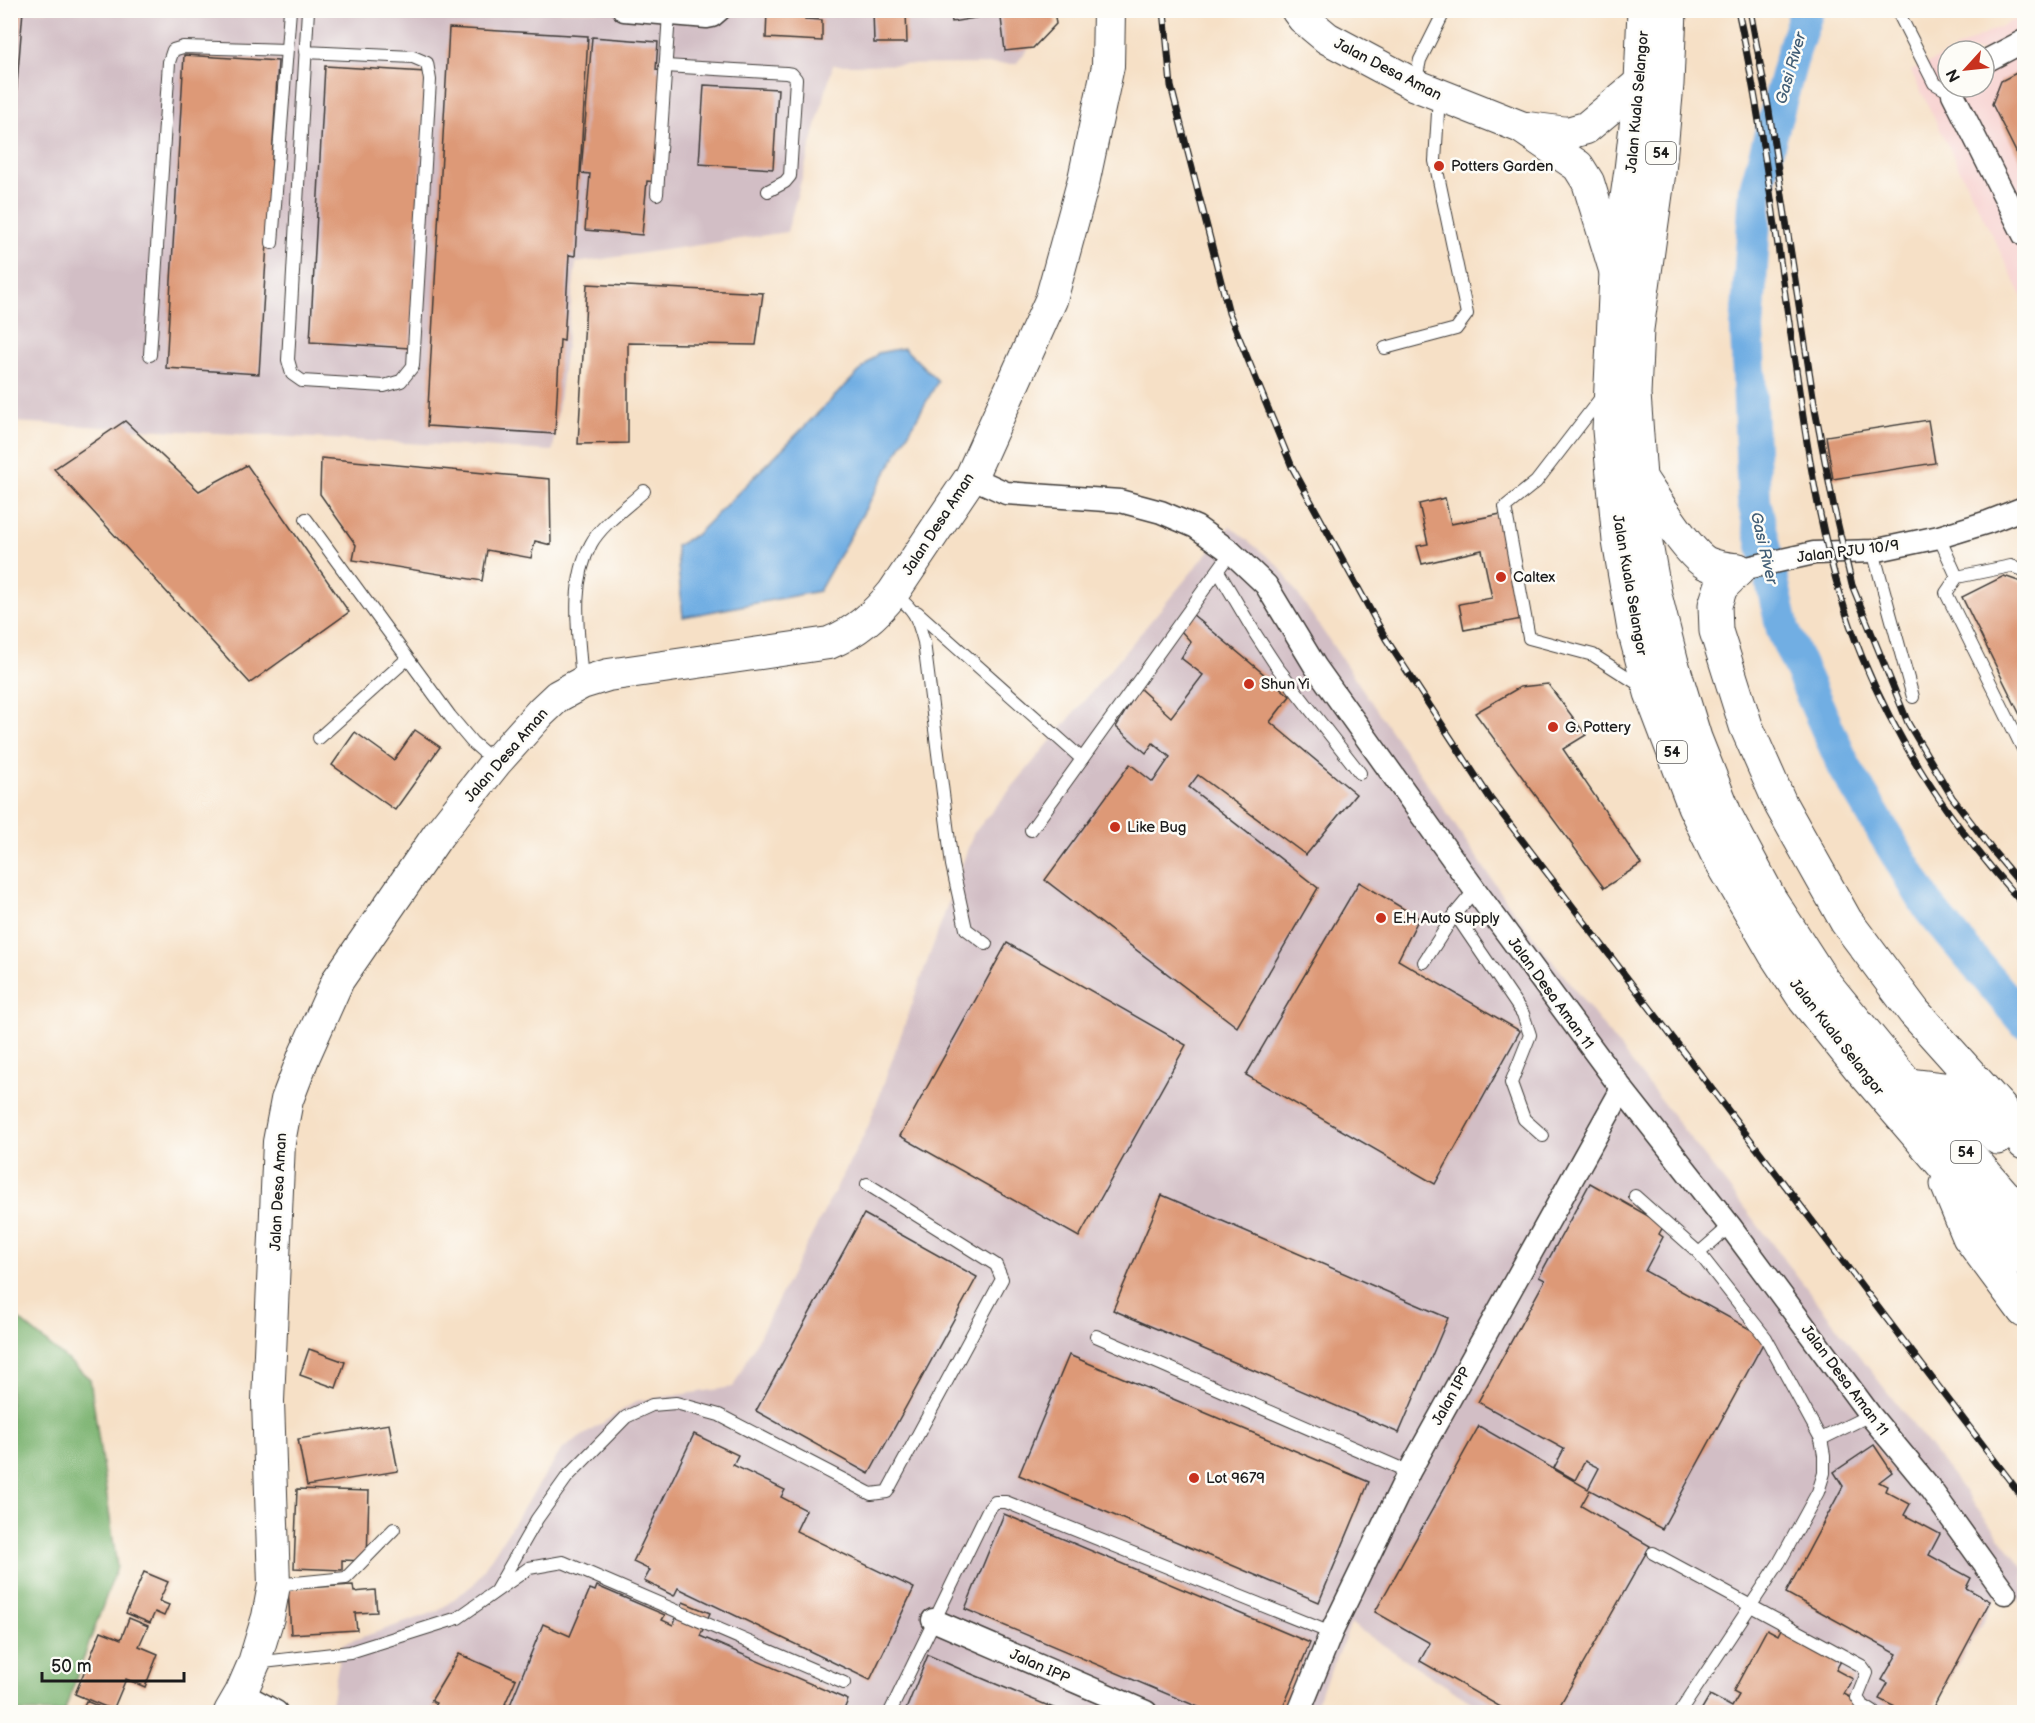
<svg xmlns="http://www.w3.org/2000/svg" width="2035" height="1723" viewBox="0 0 2035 1723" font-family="'Balsamiq Sans',sans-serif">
<rect width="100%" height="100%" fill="#fdfcf7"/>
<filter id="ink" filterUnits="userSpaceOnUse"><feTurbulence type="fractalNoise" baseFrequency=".0167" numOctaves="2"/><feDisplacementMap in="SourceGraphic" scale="12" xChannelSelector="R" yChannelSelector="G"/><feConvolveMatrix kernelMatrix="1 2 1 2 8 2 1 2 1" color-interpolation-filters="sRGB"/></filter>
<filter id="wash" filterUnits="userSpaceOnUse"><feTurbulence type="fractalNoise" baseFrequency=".008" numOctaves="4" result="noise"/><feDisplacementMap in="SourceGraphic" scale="24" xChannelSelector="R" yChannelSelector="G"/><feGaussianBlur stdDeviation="1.35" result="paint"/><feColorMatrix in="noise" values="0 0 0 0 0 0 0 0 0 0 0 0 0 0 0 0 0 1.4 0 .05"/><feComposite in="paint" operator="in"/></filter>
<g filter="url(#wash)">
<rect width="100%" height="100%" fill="#f6e0c6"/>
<!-- built -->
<polygon fill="#f7d0cf" points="2024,15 2024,300 1911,71 1948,53 1948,87 1984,87 1984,51 1951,51"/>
<!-- industrial -->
<g fill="#d2bec5">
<polygon points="10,11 1059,11 1016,64 833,65 787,232 576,263 553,451 11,422"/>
<polygon points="1230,526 1278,565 1510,906 2024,1568 2024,1608 2007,1580 1930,1712 1486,1712 1351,1624 1312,1712 334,1712 330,1710 342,1644 438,1611 474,1584 562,1449 637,1401 733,1387 868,1127 973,834"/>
</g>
<!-- forest -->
<polygon fill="#7ab270" stroke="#4b6746" stroke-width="1.5" points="10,1312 90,1379 117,1567 64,1712 11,1712"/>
<!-- water -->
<polygon fill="#71aee3" stroke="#466580" stroke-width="1.5" points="904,348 938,381 819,591 683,617 676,546 697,534 878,353"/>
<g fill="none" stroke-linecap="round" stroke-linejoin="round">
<!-- river -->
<polyline stroke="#71aee3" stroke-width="34" points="1807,10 1795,46 1756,189 1747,329 1754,501 1783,630 1845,768 1930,909 2024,1021"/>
</g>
<g id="blocks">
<!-- building -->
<g fill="#d97">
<polygon points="10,10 23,10 14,121 10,121"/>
<polygon points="767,10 806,10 805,19 822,20 822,41 766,38"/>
<polygon points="873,10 906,10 907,43 874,43"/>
<polygon points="950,10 998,10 999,14 952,22"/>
<polygon points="1000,10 1054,10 1056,24 1033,48 1005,51"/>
<polygon points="449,28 588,36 575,256 569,255 564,341 560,340 555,434 427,426"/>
<polygon points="592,37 658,42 656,70 667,71 658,182 647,181 642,235 585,230 590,174 581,173"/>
<polygon points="184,55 278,61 259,374 166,368"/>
<polygon points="325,66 426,72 410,348 310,342"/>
<polygon points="2024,69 2024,168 1992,104 2001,81"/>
<polygon points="704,85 778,89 773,169 699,164"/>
<polygon points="10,140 15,140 12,176 10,176"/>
<polygon points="587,284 763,293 756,345 628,343 628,443 578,444"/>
<polygon points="1928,420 1935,463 1833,479 1826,436"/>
<polygon points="125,421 199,491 247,465 349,612 250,683 54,469"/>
<polygon points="321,458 550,479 551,545 535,541 531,558 487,550 482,581 353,560 356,545 320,494"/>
<polygon points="1445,498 1451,524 1501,514 1522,619 1464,630 1459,604 1492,598 1482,550 1422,564 1417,546 1428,544 1419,504"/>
<polygon points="2004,576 2024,583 2024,723 1962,597"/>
<polygon points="1192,614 1290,696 1270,722 1356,794 1306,855 1198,775 1189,787 1318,888 1237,1027 1045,880 1130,764 1153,782 1170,757 1153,743 1146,753 1116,727 1139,688 1171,717 1203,675 1181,658 1191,642 1181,631"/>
<polygon points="1548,684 1586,735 1563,749 1641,864 1604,888 1475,713 1520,687"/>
<polygon points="415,730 440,747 395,810 332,765 355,732 394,760"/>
<polygon points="1359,882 1419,918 1398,960 1520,1031 1435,1184 1246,1075"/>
<polygon points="1007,943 1186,1045 1079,1237 900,1136"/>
<polygon points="1590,1183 1664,1225 1659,1234 1663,1237 1645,1271 1766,1338 1662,1529 1590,1490 1581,1506 1650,1546 1556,1712 1505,1712 1506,1710 1420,1661 1430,1643 1375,1612 1479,1426 1588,1489 1599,1468 1585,1461 1575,1480 1554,1468 1564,1449 1478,1402 1545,1280 1539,1277"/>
<polygon points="1162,1195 1448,1318 1399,1433 1113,1310"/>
<polygon points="864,1214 977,1277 869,1474 756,1411"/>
<polygon points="309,1349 345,1362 336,1388 300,1375"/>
<polygon points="1069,1355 1369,1482 1319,1602 1019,1475"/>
<polygon points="389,1424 398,1471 307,1486 298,1439"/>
<polygon points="694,1434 738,1455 733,1465 785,1490 781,1497 806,1510 796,1531 914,1588 870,1680 678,1588 674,1596 644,1581 650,1570 633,1562"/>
<polygon points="1874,1445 1892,1472 1879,1482 1887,1486 1885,1491 1910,1504 1904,1515 1940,1534 1929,1555 1971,1578 1966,1588 1990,1601 1931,1712 1905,1712 1879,1699 1888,1683 1882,1680 1897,1654 1786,1593 1843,1486 1834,1472"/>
<polygon points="297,1489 369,1491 367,1561 342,1560 342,1570 294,1568"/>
<polygon points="1004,1514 1310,1643 1281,1712 1210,1712 965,1609"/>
<polygon points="144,1572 168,1582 159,1601 169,1605 164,1616 155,1612 150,1623 126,1613"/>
<polygon points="353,1585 354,1592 375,1590 377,1612 355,1613 357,1630 291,1634 288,1589"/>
<polygon points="597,1586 665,1615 662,1620 673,1625 683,1602 710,1613 700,1636 848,1700 843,1712 527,1712 510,1705 543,1624 570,1636 590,1589 595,1591"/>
<polygon points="129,1618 148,1626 139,1646 158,1654 145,1687 126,1679 113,1710 75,1694 101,1631 121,1639"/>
<polygon points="1783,1625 1843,1657 1836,1670 1853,1679 1844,1694 1865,1705 1861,1712 1700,1712 1710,1695 1732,1707 1739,1695 1733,1692 1767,1629 1778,1635"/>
<polygon points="459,1654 516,1679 505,1704 521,1712 433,1712 431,1711 436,1703 431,1701"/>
<polygon points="928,1655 967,1672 1063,1712 905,1712"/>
<polygon points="86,1701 111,1712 81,1712"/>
<polygon points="117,1707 131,1712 115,1712"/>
</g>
</g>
</g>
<g filter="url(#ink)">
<use href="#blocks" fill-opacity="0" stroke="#3d3936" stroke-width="1.5"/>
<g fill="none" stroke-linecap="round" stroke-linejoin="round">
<defs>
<g id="lane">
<polyline points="1897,10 1934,83 1953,94"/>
<polyline points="305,52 413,57 427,63 430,80 413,366 401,381 384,386 302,381 292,374 288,360 308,10"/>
<polyline points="665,66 786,73 792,74 796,79 790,176 785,182 768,191"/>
<polyline points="1415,84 1420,60 1445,10"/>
<polyline points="657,194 669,14"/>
<polyline points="272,243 290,10"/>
<polyline points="1385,348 1456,329 1467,314 1435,161 1439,96"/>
<polyline points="150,355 169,62 173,50 183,47 286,50"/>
<polyline points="1603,395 1536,482 1505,507 1529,638 1593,655 1643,687"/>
<polyline points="306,519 450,716 472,742 495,762"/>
<polyline points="1939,537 1957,577"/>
<polyline points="1873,551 1913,697"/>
<polyline points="2024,570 2011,566 1957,577 1946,593 2023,749 2024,749"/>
<polyline points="1218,571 1256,635 1277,667 1360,773"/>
<path d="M894 594C915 610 917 616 924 642L952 865 966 929 986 944"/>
<polyline points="917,612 1082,759"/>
<path d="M582 682C579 637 569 585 591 544 601 525 628 506 644 491"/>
<polyline points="319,738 407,659"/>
<polyline points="1031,830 1231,552"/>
<polyline points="1455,914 1523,1014 1530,1035 1511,1083 1524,1119 1543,1136"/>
<polyline points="1424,962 1455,914 1475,890"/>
<polyline points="1635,1196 1699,1253 1766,1338 1821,1439 1870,1415"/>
<polyline points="1699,1253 1730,1226"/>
<polyline points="1096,1336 1409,1472"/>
<polyline points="1653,1553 1862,1666 1867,1673 1857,1698 1862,1705 1873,1712"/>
<polyline points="275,1585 346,1578 394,1529"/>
<polyline points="497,1589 537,1519 567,1477 626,1417 652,1405 676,1403 719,1415 871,1494 887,1492 1002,1279 996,1265 867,1184"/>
<polyline points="255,1663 350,1652 458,1618 529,1568 563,1562 844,1683"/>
<polyline points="890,1712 988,1510 995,1502 1006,1502 1331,1633"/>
<polyline points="1680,1712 1779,1563 1818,1492 1824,1473 1824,1455 1821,1439"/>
</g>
<g id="street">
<polyline points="624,10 707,17 712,16 719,10"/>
<polyline points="1984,62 2024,41"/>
<polyline points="1953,87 1953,94 2024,235"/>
<polyline points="971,477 1006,493 1120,501 1161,512 1196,527 1231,552 1266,585 1315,666 1475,890 1622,1089 1730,1226 1870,1415 1926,1483 2005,1593"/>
<polyline points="1738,570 1814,553 1873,551 1939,537 1988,522 2024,508"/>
<polyline points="933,1620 1146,1712"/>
<polyline points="241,1693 276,1712"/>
<polyline points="1299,1712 1331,1633 1409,1472 1622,1089"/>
</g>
<g id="secondary">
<polyline points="1297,10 1303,18 1327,38 1415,85 1521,127 1578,166 1588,182 1616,273"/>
<polyline points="1527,128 1568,133 1586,128 1641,82"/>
<path d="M230 1712 241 1693 254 1663 268 1617 274 1585 268 1401 279 1142 287 1100 304 1056 338 980 438 835 496 762 541 712 558 696 582 683 608 675 829 643C856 632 875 615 893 593L971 477 1051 300 1084 179 1108 66 1109 10"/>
</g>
<g id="highway">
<polyline points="1644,10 1641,82 1631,170 1616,273 1609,430 1619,541 1634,630 1651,693 1694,806 1716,852 1775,954 1805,1000 1859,1067 2024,1259"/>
<polyline points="1670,10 1667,84 1659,172 1637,329 1634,394 1644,533 1655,595 1672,663 1695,738 1726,816 1770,899 1823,981 1908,1085 2024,1218"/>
<path d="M1640 478C1654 498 1687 552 1706 563 1716 568 1728 569 1738 570"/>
<polyline points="1738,570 1721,587 1715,605 1716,631 1746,726 1781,805 1846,921 1914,1012 2000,1108 2024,1143"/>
<polyline points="1908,1085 1942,1089 1969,1108 1998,1138"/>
<polyline points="1947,1184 1969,1237 2024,1311"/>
</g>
</defs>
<!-- lane casing -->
<use href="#lane" stroke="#3d3936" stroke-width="14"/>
<!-- street casing -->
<use href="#street" stroke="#3d3936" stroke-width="25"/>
<!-- secondary casing -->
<use href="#secondary" stroke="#3d3936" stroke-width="34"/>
<!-- highway casing -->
<use href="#highway" stroke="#3d3936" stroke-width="35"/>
<!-- lane -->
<use href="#lane" stroke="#fff" stroke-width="12"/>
<!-- street -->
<use href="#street" stroke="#fff" stroke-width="22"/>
<!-- secondary -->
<use href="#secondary" stroke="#fff" stroke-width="32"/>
<!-- highway -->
<use href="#highway" stroke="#fff" stroke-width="33"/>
<defs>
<g id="rail">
<polyline points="1164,10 1171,86 1229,313 1292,467 1386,639 1490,798 2024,1499"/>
<path d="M1738 10C1763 126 1777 245 1795 362 1809 462 1824 563 1862 657 1900 750 1957 832 2024 905"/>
<polyline points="1750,10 1769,111 1815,409 1834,508 1852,585 1908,723 1952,797 1993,851 2024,888"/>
</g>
</defs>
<!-- rail casing -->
<use href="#rail" stroke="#1c1c1c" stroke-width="7"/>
<!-- rail -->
<use href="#rail" stroke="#fdfcf7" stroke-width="4.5" stroke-dasharray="14" stroke-linecap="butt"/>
</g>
</g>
<!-- markers -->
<g fill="#c8321e" stroke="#fdfcf7" stroke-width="2">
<circle cx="1439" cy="166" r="6"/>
<circle cx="1501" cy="577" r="6"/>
<circle cx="1249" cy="684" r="6"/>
<circle cx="1553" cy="727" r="6"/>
<circle cx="1115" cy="827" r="6"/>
<circle cx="1381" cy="918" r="6"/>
<circle cx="1194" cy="1478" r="6"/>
</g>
<g text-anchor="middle" stroke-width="5" stroke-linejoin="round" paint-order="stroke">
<!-- shield labels -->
<g fill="#fdfcf7" stroke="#605f5e" stroke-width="1.5">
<rect x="1646" y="142" width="30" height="22" rx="4.5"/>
<rect x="1657" y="741" width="30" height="22" rx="4.5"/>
<rect x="1951" y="1141" width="30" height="22" rx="4.5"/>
</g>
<g font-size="14" font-weight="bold" fill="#1c1c1c">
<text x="1661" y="158">54</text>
<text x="1672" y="757">54</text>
<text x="1966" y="1157">54</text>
</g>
<!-- street labels -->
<g font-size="15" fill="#1c1c1c" stroke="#fdfcf7">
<text transform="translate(1388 69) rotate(27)" y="5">Jalan Desa Aman</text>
<text transform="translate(1637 102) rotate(-85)" y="5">Jalan Kuala Selangor</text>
<text transform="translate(938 524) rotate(-57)" y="5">Jalan Desa Aman</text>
<text transform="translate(1848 551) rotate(-7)" y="5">Jalan PJU 10/9</text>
<text transform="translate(1630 585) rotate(80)" y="5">Jalan Kuala Selangor</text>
<text transform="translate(506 755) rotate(-49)" y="5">Jalan Desa Aman</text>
<text transform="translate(1551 993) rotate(54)" y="5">Jalan Desa Aman 11</text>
<text transform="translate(1837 1037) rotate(52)" y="5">Jalan Kuala Selangor</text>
<text transform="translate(278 1192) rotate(-87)" y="5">Jalan Desa Aman</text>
<text transform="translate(1845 1380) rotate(53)" y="5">Jalan Desa Aman 11</text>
<text transform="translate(1451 1396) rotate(-61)" y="5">Jalan IPP</text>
<text transform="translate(1040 1666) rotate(24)" y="5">Jalan IPP</text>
</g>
<!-- poi labels -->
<g font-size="15" fill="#1c1c1c" stroke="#fdfcf7" text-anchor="start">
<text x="1451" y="171">Potters Garden</text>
<text x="1513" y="582">Caltex</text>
<text x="1261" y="689">Shun Yi</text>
<text x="1565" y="732">G. Pottery</text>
<text x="1127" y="832">Like Bug</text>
<text x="1393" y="923">E.H Auto Supply</text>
<text x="1206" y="1483">Lot 9679</text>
</g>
<!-- water labels -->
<g font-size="16" font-style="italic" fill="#425e76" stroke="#fdfcf7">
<text transform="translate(1790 68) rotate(-74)" y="6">Gasi River</text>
<text transform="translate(1765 548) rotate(77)" y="6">Gasi River</text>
</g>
</g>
<!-- margin -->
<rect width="2035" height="1723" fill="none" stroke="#fdfcf7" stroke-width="36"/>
<!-- north arrow -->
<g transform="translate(1966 69) rotate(243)"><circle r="28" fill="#fdfcf7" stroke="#a3a29f" stroke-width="1.5"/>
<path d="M0-4.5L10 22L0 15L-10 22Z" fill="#c8321e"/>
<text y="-9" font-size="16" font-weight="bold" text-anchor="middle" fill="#1c1c1c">N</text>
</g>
<!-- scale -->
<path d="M42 1672v9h142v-9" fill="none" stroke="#1c1c1c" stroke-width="3"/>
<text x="51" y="1672" font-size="18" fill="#1c1c1c" stroke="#fdfcf7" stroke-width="4.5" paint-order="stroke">50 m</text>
</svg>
